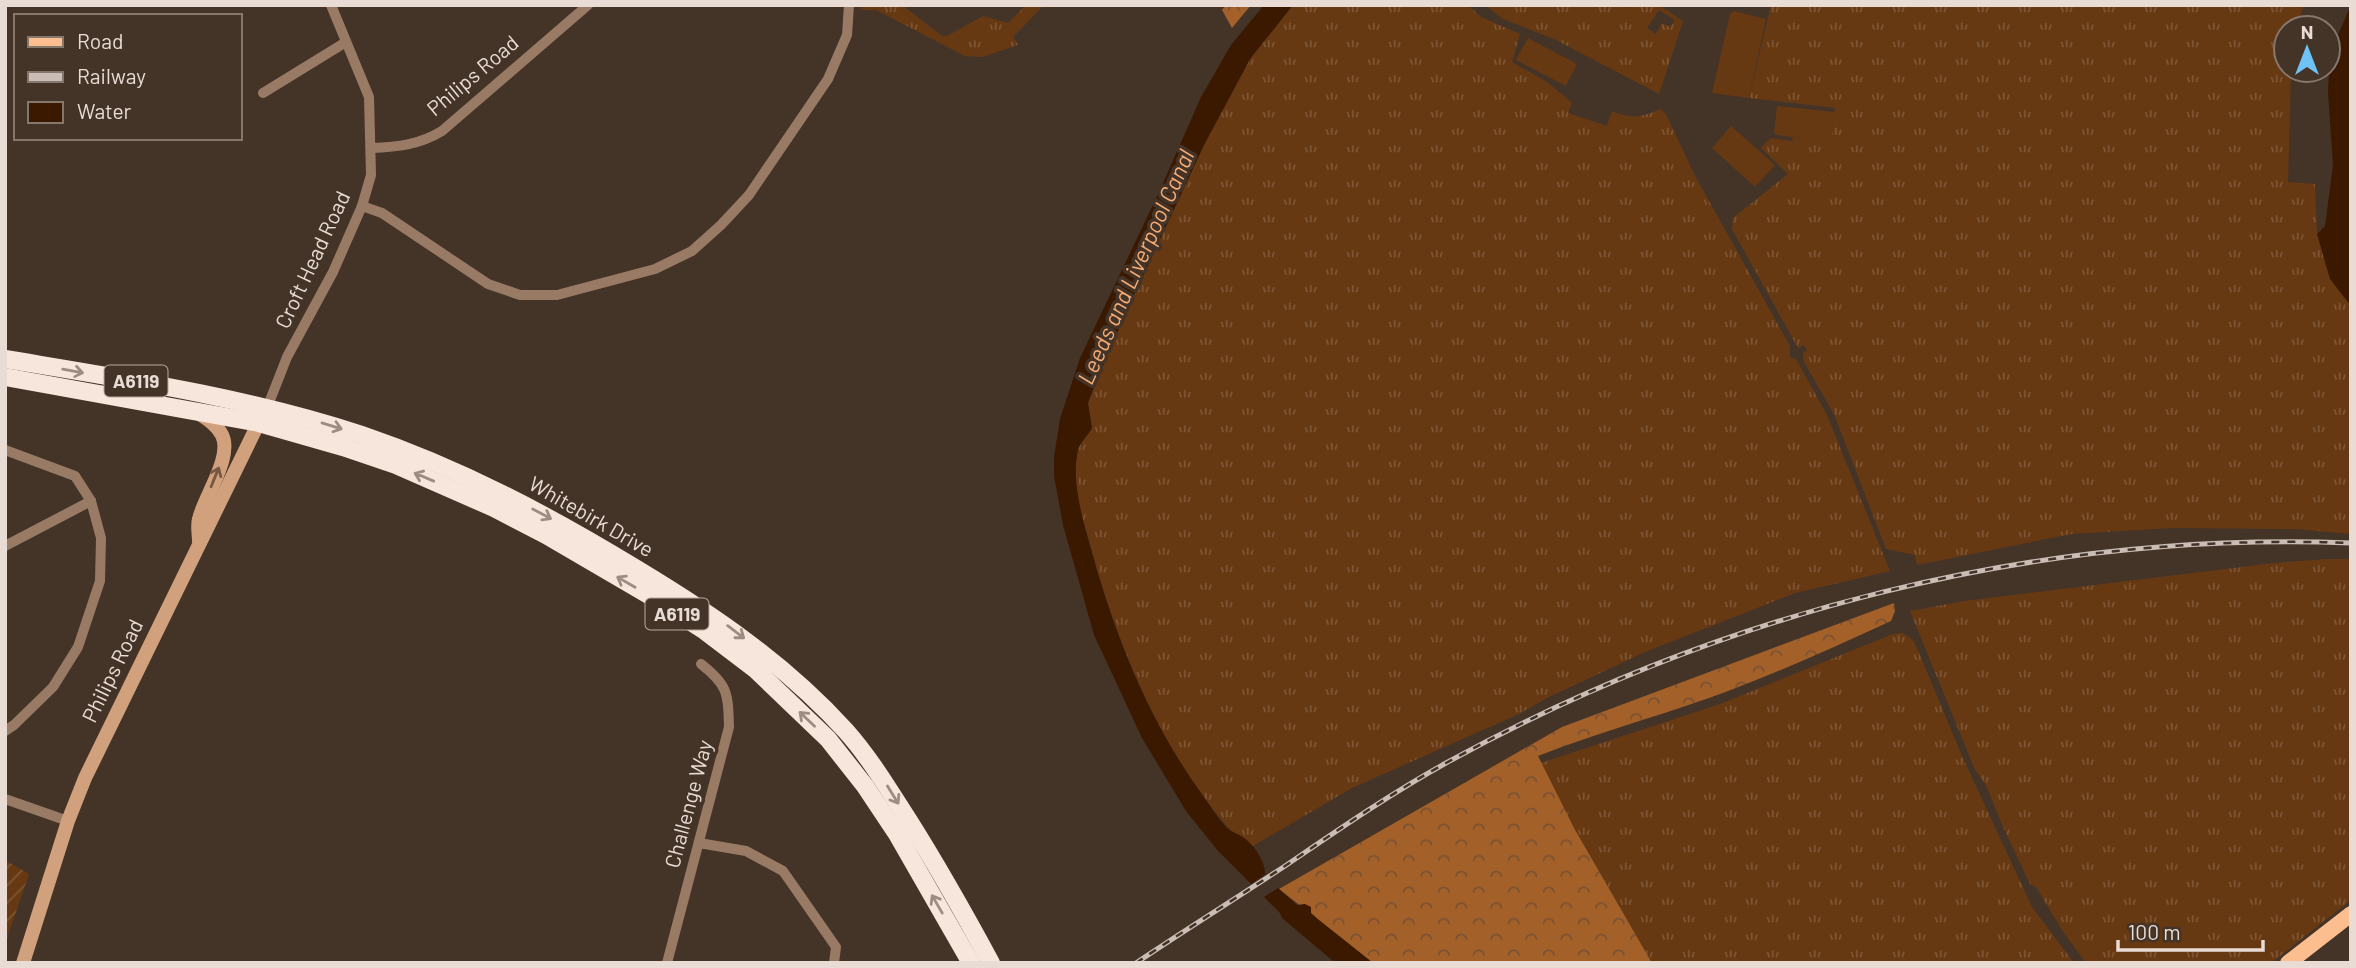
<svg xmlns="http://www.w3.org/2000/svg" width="2356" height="968" viewBox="0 0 2356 968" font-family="Barlow,sans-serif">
<defs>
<pattern id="grass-tufts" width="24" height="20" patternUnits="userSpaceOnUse" patternTransform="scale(1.75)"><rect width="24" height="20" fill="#673912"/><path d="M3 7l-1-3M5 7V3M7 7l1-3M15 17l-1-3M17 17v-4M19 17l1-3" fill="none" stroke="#7d5534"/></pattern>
<pattern id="forest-crowns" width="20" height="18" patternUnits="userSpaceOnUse" patternTransform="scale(1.75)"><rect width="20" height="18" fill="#a36029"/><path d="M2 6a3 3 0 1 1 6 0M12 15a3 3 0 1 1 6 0" fill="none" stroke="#795233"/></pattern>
<pattern id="garden-furrows" width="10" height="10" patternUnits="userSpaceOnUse" patternTransform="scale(1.75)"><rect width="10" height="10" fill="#673912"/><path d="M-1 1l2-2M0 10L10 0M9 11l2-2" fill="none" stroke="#7d5534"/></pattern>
</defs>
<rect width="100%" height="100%" fill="#443327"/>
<!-- grass -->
<g fill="url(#grass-tufts)" fill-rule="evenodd">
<polygon points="863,5 902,5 942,36 947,36 983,16 1008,23 1026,5 1044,5 1013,37 1018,45 982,57 965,56 876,10 860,10"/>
<path d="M1293 5H1468L1481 17 1520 34 1512 62 1547 82 1572 103 1568 113 1607 126 1612 111C1631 119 1641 118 1660 109L1666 114 1695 176 1790 346V357L1796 359 1827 415 1890 571 1795 593 1645 652 1547 698 1519 714 1352 788 1251 847C1245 839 1237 837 1231 831 1221 819 1210 806 1201 793 1148 719 1114 633 1090 545 1082 517 1071 480 1078 450 1080 443 1088 435 1092 428L1088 403 1110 348 1204 145 1250 59Z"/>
<path d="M1485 5H1628V10L1631 5H1659L1683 21 1659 94 1556 40 1503 19ZM1659 10 1675 20 1670 27 1662 23 1656 34 1647 28Z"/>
<polygon points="1771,5 2304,5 2296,28 2286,28 2286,70 2291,70 2288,182 2315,184 2317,234 2351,306 2351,534 2295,529 2172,528 2071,534 1917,565 1915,555 1886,549 1834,414 1804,362 1803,353 1807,350 1804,345 1798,348 1732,229 1733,218 1788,174 1761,148 1771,138 1792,141 1793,137 1831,141 1835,108 1749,98"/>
<polygon points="2328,559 2351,559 2351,900 2271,963 2086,963 2062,930 2036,887 2030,884 2003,827 1986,785 1975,770 1910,611 1964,601 2274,563"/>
<polygon points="1903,633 1913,640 1917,648 1962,756 2032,907 2074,963 1652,963 1574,828 1541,763 1720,704 1893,634"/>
</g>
<!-- forest -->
<g fill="url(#forest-crowns)">
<polygon points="1226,5 1251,5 1232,28 1222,10"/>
<path d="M1894 603 1895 611 1891 621C1832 648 1771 676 1709 698 1652 718 1594 734 1538 756L1574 828 1652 963H1373L1279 889 1562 727Z"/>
</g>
<!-- garden -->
<polygon fill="url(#garden-furrows)" points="5,860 29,874 5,944"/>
<!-- pitch -->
<g fill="#673912">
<polygon points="1734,11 1766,19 1749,98 1712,93 1730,14"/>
<polygon points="1528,38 1577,64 1566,86 1516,60"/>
<polygon points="1777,106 1835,112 1831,142 1776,135 1774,132"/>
<polygon points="1731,126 1775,165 1755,187 1712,148"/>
</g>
<!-- water -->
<g fill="#3a1900">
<path d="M1264 5H1293L1250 59 1204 145 1127 310 1094 387 1088 403 1092 428C1088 435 1080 443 1078 450 1071 479 1082 518 1090 545 1114 634 1149 722 1204 797 1211 807 1218 818 1226 827 1232 833 1238 833 1244 838 1254 845 1265 861 1265 873L1279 889 1297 905 1305 904 1311 907V913L1319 920 1373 963 1333 961 1282 918 1280 913 1218 851 1186 811 1142 738 1094 635 1063 525 1054 476V457L1060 419 1080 358 1160 190 1201 97 1231 45Z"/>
<polygon points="2351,5 2351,306 2330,279 2317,234 2325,226 2333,165 2328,92 2330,53"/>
</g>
<!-- pier -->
<polygon fill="#443327" points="1269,872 1281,886 1261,899 1248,886"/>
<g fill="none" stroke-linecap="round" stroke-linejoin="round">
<!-- street -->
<g stroke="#997b65" stroke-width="10">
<polyline points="263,93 346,42"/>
<path d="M371 148C397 147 419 145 442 131L588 5"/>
<polyline points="362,206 382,213 488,284 520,295 557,295 655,269 692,251 721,225 749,195 828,79 847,35 849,5"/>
<polyline points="267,408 287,357 333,272 362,206 371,175 369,97 331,5"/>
<polyline points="5,450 75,476 91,501 101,538 100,581 78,647 53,687 14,725 5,731"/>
<polyline points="5,546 91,501"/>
<polyline points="5,799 68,821"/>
<polyline points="699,843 746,851 783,871 836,947 834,963"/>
<path d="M667 963 729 727C728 693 728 685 701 664"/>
</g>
<!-- secondary -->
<g stroke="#d1a07d" stroke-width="14">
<path d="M198 413C207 419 217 425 222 435 233 457 204 497 199 519 197 526 199 534 199 541"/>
<polyline points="23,963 68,821 85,778 263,414"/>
</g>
<!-- primary -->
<polyline stroke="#fcbd8f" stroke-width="16" points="2288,963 2351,914"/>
<!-- highway -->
<g stroke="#f6e6db" stroke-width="18">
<path d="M5 359C125 379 246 397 362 435 459 468 548 515 635 568 713 615 784 663 846 731 870 758 889 790 909 821 938 867 965 915 991 963"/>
<polyline points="5,377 259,423 343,447 396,465 494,508 546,535 647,594 705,631 755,669 828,739 865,786 897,834 971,963"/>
</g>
<defs>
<path id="rail" d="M1136 963C1185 930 1235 899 1285 866 1338 830 1390 794 1446 763 1720 612 2037 531 2351 543"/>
</defs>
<!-- rail casing -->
<use href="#rail" stroke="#cabdb6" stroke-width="5"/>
<!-- rail -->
<use href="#rail" stroke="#443327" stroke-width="2.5" stroke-dasharray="8" stroke-linecap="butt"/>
</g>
<!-- one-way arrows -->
<defs><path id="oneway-shaft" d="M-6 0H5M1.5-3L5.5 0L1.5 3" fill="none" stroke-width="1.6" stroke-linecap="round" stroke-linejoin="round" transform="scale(1.75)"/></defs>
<g stroke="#9d8c81">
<use href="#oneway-shaft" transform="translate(73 371) rotate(10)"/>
<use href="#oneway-shaft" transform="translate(332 426) rotate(17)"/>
<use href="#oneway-shaft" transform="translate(424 477) rotate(-157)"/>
<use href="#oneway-shaft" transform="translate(542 514) rotate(28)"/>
<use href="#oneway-shaft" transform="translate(626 582) rotate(-150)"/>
<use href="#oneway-shaft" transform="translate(736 632) rotate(37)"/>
<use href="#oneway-shaft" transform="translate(807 719) rotate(-136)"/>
<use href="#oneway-shaft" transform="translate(893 795) rotate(58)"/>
<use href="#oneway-shaft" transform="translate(937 904) rotate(-120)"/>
</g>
<use stroke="#755945" href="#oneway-shaft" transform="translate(215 477) rotate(-68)"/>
<g text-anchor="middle" stroke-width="7" stroke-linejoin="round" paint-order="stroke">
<!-- shield labels -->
<g fill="#443327" stroke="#b7a9a1" stroke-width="2">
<rect x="104.5" y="365.5" width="63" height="31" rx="5"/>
<rect x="645.5" y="598.5" width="63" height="31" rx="5"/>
</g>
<g font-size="19" font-weight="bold" fill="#e8dcd5">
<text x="136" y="388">A6119</text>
<text x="677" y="621">A6119</text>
</g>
<!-- street labels -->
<g font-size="21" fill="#e8dcd5" stroke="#443327">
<text transform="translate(473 76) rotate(-40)" y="7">Philips Road</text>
<text transform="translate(313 260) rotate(-65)" y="7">Croft Head Road</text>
<text transform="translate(591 517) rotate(30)" y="7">Whitebirk Drive</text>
<text transform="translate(113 671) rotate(-64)" y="7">Philips Road</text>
<text transform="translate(689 804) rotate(-75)" y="7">Challenge Way</text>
</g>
<!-- water labels -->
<g font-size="23" font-style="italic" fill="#f5ab74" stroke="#443327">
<text transform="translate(1136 267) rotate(-66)" y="8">Leeds and Liverpool Canal</text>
</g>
</g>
<!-- border -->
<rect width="2356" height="968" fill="none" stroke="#e8dcd5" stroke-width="14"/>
<!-- legend -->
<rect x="14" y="14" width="228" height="126" fill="#443327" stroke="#86776d" stroke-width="2"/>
<rect x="28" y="37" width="35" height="10" fill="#fcbd8f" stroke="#86776d" stroke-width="2"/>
<text x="77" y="49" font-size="21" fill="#e8dcd5">Road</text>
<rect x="28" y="72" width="35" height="10" fill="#cabdb6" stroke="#86776d" stroke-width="2"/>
<text x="77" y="84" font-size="21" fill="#e8dcd5">Railway</text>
<rect x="28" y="102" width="35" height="21" fill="#3a1900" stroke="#86776d" stroke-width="2"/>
<text x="77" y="119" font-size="21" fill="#e8dcd5">Water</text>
<!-- north arrow -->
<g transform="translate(2307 49)"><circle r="33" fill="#443327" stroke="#86776d" stroke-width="2"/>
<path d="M0-5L12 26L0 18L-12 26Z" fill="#6fc2f4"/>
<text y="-10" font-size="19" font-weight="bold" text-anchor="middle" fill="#e8dcd5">N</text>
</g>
<!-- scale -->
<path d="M2118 940v10h145v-10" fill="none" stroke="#e8dcd5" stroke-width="3.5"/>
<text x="2128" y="940" font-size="21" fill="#e8dcd5" stroke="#443327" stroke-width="5" paint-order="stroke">100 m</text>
</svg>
